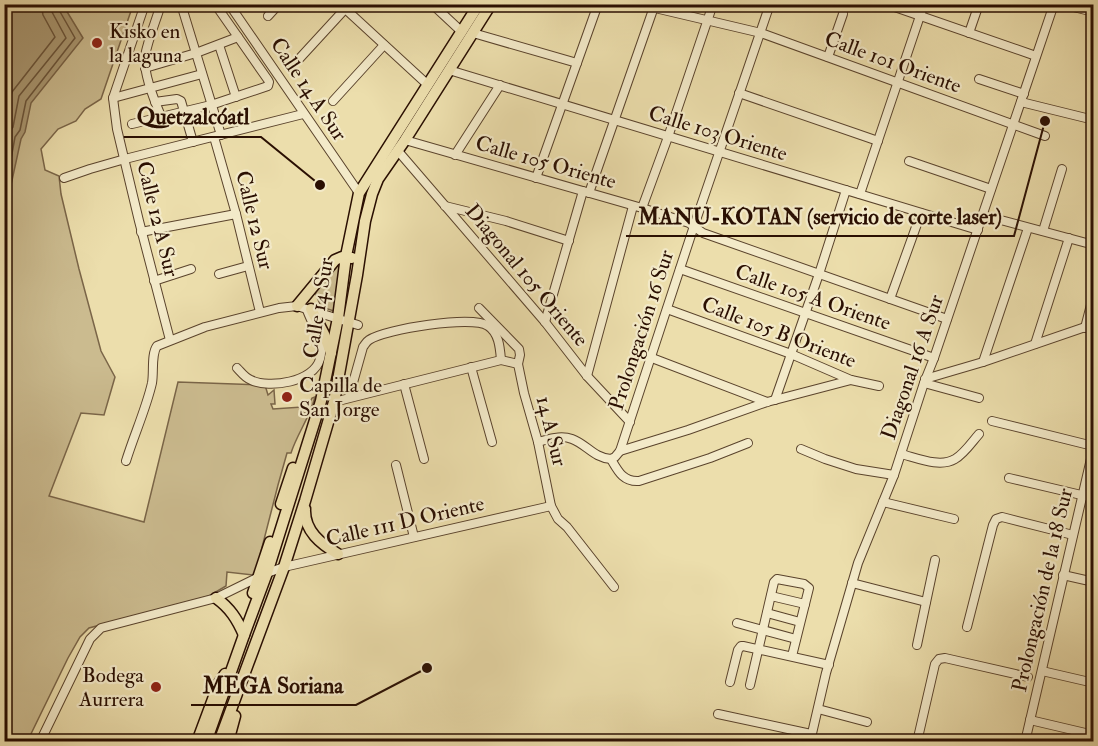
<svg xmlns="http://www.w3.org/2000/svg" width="1098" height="746" viewBox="0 0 1098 746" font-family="'IM FELL Double Pica',serif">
<rect width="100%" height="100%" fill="#ecdeac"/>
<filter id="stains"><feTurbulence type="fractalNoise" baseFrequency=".00333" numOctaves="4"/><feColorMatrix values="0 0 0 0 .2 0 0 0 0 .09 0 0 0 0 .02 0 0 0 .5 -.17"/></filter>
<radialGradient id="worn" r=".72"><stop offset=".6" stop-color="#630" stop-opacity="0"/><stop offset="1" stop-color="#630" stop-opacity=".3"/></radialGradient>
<!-- green -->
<g fill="#cbbb8f" stroke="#7a6548" stroke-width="1.5">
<path d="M4 5H133L101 99 85 109 76 121 58 129 41 149 45 170 59 176 61 194 79 269 101 351 115 377 104 415 81 413 49 496 144 522 178 382 265 385 268 395 274 390 275 404H271L273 409 302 407 303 413H307V408H305V406L309 404 312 398 315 397C310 417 297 434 291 453H287L278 485 257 567 253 575 227 572 226 586 209 596 89 628 80 637 68 658 27 742 4 741Z"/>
<polygon points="341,260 334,311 321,307 315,292"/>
</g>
<!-- water -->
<polygon fill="#aa9872" stroke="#776145" stroke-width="1.5" points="5,4 63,5 83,38 31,103 25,132 21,139 11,185 5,185"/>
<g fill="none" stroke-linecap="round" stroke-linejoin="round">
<!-- shore -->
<g stroke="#6a543a" stroke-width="1.5">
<polyline points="4,122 12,92 55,37 43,15 41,4"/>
<polyline points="4,151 8,134 13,127 19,96 66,38 52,12 50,4"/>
<polyline points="4,179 11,159 15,137 20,130 26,101 75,38 59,10 58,4"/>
</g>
<defs>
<g id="minor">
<polyline points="145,4 113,98 117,129 139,221 170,340"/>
<path d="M161 4C156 21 148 39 145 56 143 73 154 100 161 116"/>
<polyline points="181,4 221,135"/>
<polyline points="229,4 359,193"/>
<polyline points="340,4 428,85"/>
<polyline points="432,4 462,32"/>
<polyline points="638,4 761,33 1045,136"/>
<polyline points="886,4 1036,56"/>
<polyline points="1061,4 1094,12"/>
<polyline points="268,16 279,4"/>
<polyline points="473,33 577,63"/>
<polyline points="969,33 979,4"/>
<polyline points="219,45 236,97"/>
<polyline points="828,57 843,14"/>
<polyline points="299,59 345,9"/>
<polyline points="145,68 196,53 238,37"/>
<polyline points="449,70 978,230"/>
<polyline points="979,79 1024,94"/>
<polyline points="739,93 878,141"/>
<polyline points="113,98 202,74"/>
<polyline points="333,101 384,45"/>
<polyline points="155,102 177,99 181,101 193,142"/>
<polyline points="1021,102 1094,120"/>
<polyline points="132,124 211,105 268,86 269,82 268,80 215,4"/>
<polyline points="214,137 236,214 260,312"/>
<polyline points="405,140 642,208 689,223 703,233 947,319"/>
<polyline points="398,151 545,322 587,376 630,422"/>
<polyline points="455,155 500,85"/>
<polyline points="909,161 991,189"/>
<polyline points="64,178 90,169 125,159 303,114"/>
<polyline points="536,178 598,4"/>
<polyline points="589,193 655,4"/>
<polyline points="860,194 924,4"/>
<polyline points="445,206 506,221 569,241"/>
<polyline points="642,208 668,137 713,4"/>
<polyline points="982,215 1094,245"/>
<polyline points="1043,231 1062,169"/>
<polyline points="141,232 236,214"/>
<polyline points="680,269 934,358"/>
<polyline points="219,274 248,266"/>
<polyline points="154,281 191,269"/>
<polyline points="890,299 921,213"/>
<polyline points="667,309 791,354 851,380 879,386"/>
<polyline points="545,322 583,191"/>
<polyline points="1085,328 1094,293"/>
<polyline points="1035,344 1069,238"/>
<polyline points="652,358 767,402"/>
<polyline points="983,362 1028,228"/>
<polyline points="518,364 524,393 538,442 551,506 558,519 567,527 614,587"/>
<polyline points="471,367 492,442"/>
<path d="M237 368C241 372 245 378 251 380 269 389 314 382 320 359 325 344 312 324 307 310"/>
<polyline points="587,376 633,206"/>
<polyline points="925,379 983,362 1094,324"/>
<polyline points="924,383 979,398"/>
<polyline points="404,384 424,459"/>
<path d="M349 397 363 347C366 343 366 342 369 340 385 329 473 315 488 326 499 333 500 348 501 360"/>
<polyline points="775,400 819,274 846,190"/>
<polyline points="334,402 501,360 518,364 520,355 519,349 479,308"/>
<polyline points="992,421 1093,446"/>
<path d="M538 442C548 439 561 435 572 439 586 444 594 458 611 459"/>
<polyline points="801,449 825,459 856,469 894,475"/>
<polyline points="620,451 688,430 767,402 851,380"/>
<path d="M901 454C917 458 940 468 955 459 964 454 972 442 979 434"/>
<polyline points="611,459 615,457 620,451 694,226 770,4"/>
<path d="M611 459C618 471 623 482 639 481L710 458 748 443"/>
<path d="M126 461C134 435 146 409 152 383 154 372 151 354 157 346L205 327 279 308 297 306 358 325"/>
<polyline points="396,465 414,537"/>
<polyline points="1009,478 1094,498"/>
<polyline points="883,502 954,519"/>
<polyline points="1063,575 1094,582"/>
<polyline points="852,583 926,602"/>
<polyline points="771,596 805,604"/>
<polyline points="767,613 800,622"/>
<polyline points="737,623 796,639"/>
<polyline points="967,627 993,525 996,519 1002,517 1073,535"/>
<polyline points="917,645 935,560"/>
<polyline points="1042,671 1094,683"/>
<polyline points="730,682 738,650 741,646 743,646 829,665"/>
<polyline points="750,685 774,582 777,579 804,584 809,588 792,656"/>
<polyline points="818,709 867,722"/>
<polyline points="718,714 811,734"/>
<polyline points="1030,720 1094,735"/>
<polyline points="40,742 90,639 101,628 216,598 267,573 284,567 551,506"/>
<polyline points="810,742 826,673 858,563 894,475 924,383 934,358 1054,4"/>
<polyline points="917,742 935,664 939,659 945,658 1028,677"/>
<polyline points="1025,742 1094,446"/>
</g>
<g id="major">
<polyline points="297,306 335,260 342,257 352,258"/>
<polyline points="311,309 324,334 331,353"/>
<polyline points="281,504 293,468"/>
<path d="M305 509C304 531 321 544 338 554"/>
<polyline points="253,593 270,542"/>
<path d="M216 598C230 608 237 619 244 635"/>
<polyline points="197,742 219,683 225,674"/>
<polyline points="206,742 244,635 267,573 321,401 338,318 346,256 359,193 479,4"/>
<polyline points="219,742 284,567 305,501 334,402 357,275 365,221 372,194 378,179 405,140 491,4"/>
<polyline points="228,742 235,716"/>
</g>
</defs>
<!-- minor casing -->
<use href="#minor" stroke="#5a432c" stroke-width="10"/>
<!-- major casing -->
<use href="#major" stroke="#2a0f02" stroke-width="13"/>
<!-- minor -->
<use href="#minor" stroke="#f3eac9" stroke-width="8"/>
<!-- major -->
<use href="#major" stroke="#ecdeac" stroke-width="10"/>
</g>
<!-- markers -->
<g fill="#8f2418" stroke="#f3eac9" stroke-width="2">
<circle cx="97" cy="43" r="6"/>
<circle cx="287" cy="397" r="6"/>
<circle cx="156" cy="687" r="6"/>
</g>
<g text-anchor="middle" stroke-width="4.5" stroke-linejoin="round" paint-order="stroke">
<!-- poi labels -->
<g font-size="21" fill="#2a0f02" stroke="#f3eac9" text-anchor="start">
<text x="109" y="38">Kisko en<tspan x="109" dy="24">la laguna</tspan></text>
<text x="299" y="392">Capilla de<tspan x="299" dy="24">San Jorge</tspan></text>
<text x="144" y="682" text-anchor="end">Bodega<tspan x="144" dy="24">Aurrera</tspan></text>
</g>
<!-- street labels -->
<g font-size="21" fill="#2a0f02" stroke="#f3eac9">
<text transform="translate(893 62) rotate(20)" y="7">Calle 101 Oriente</text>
<text transform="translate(309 89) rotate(56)" y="7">Calle 14 A Sur</text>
<text transform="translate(718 133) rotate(17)" y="7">Calle 103 Oriente</text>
<text transform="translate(546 162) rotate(16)" y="7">Calle 105 Oriente</text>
<text transform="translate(158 219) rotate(76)" y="7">Calle 12 A Sur</text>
<text transform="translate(255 220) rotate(76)" y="7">Calle 12 Sur</text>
<text transform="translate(527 275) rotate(50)" y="7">Diagonal 105 Oriente</text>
<text transform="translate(813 297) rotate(19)" y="7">Calle 105 A Oriente</text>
<text transform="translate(318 308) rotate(-81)" y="7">Calle 14 Sur</text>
<text transform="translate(641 330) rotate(-72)" y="7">Prolongación 16 Sur</text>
<text transform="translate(779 332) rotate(21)" y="7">Calle 105 B Oriente</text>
<text transform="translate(912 367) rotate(-71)" y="7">Diagonal 16 A Sur</text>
<text transform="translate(552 431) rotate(76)" y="7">14 A Sur</text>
<text transform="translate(405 521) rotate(-13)" y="7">Calle 111 D Oriente</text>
<text transform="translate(1042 590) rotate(-77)" y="7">Prolongación de la 18 Sur</text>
</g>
</g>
<!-- callouts -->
<path fill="none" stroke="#2a0f02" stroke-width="2" d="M320 185L261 137H124M1045 121L1014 236H626M427 668L356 705H191"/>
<g fill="#2a0f02" stroke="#f3eac9" stroke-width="2">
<circle cx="320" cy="185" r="6"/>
<circle cx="1045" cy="121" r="6"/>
<circle cx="427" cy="668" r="6"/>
</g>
<g font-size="22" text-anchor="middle" font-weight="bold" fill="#2a0f02" stroke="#f3eac9" stroke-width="4.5" stroke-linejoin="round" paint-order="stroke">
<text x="193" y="124">Quetzalcóatl</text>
<text x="820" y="224">MANU-KOTAN (servicio de corte laser)</text>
<text x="273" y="693">MEGA Soriana</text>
</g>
<!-- margin -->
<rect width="1098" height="746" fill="none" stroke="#ecdeac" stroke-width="24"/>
<rect x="6" y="6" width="1086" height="734" fill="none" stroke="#2a0f02" stroke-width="3"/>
<rect x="12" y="12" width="1074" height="722" fill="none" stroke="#2a0f02" stroke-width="1.5"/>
<rect width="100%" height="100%" filter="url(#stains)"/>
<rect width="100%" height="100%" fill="url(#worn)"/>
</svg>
